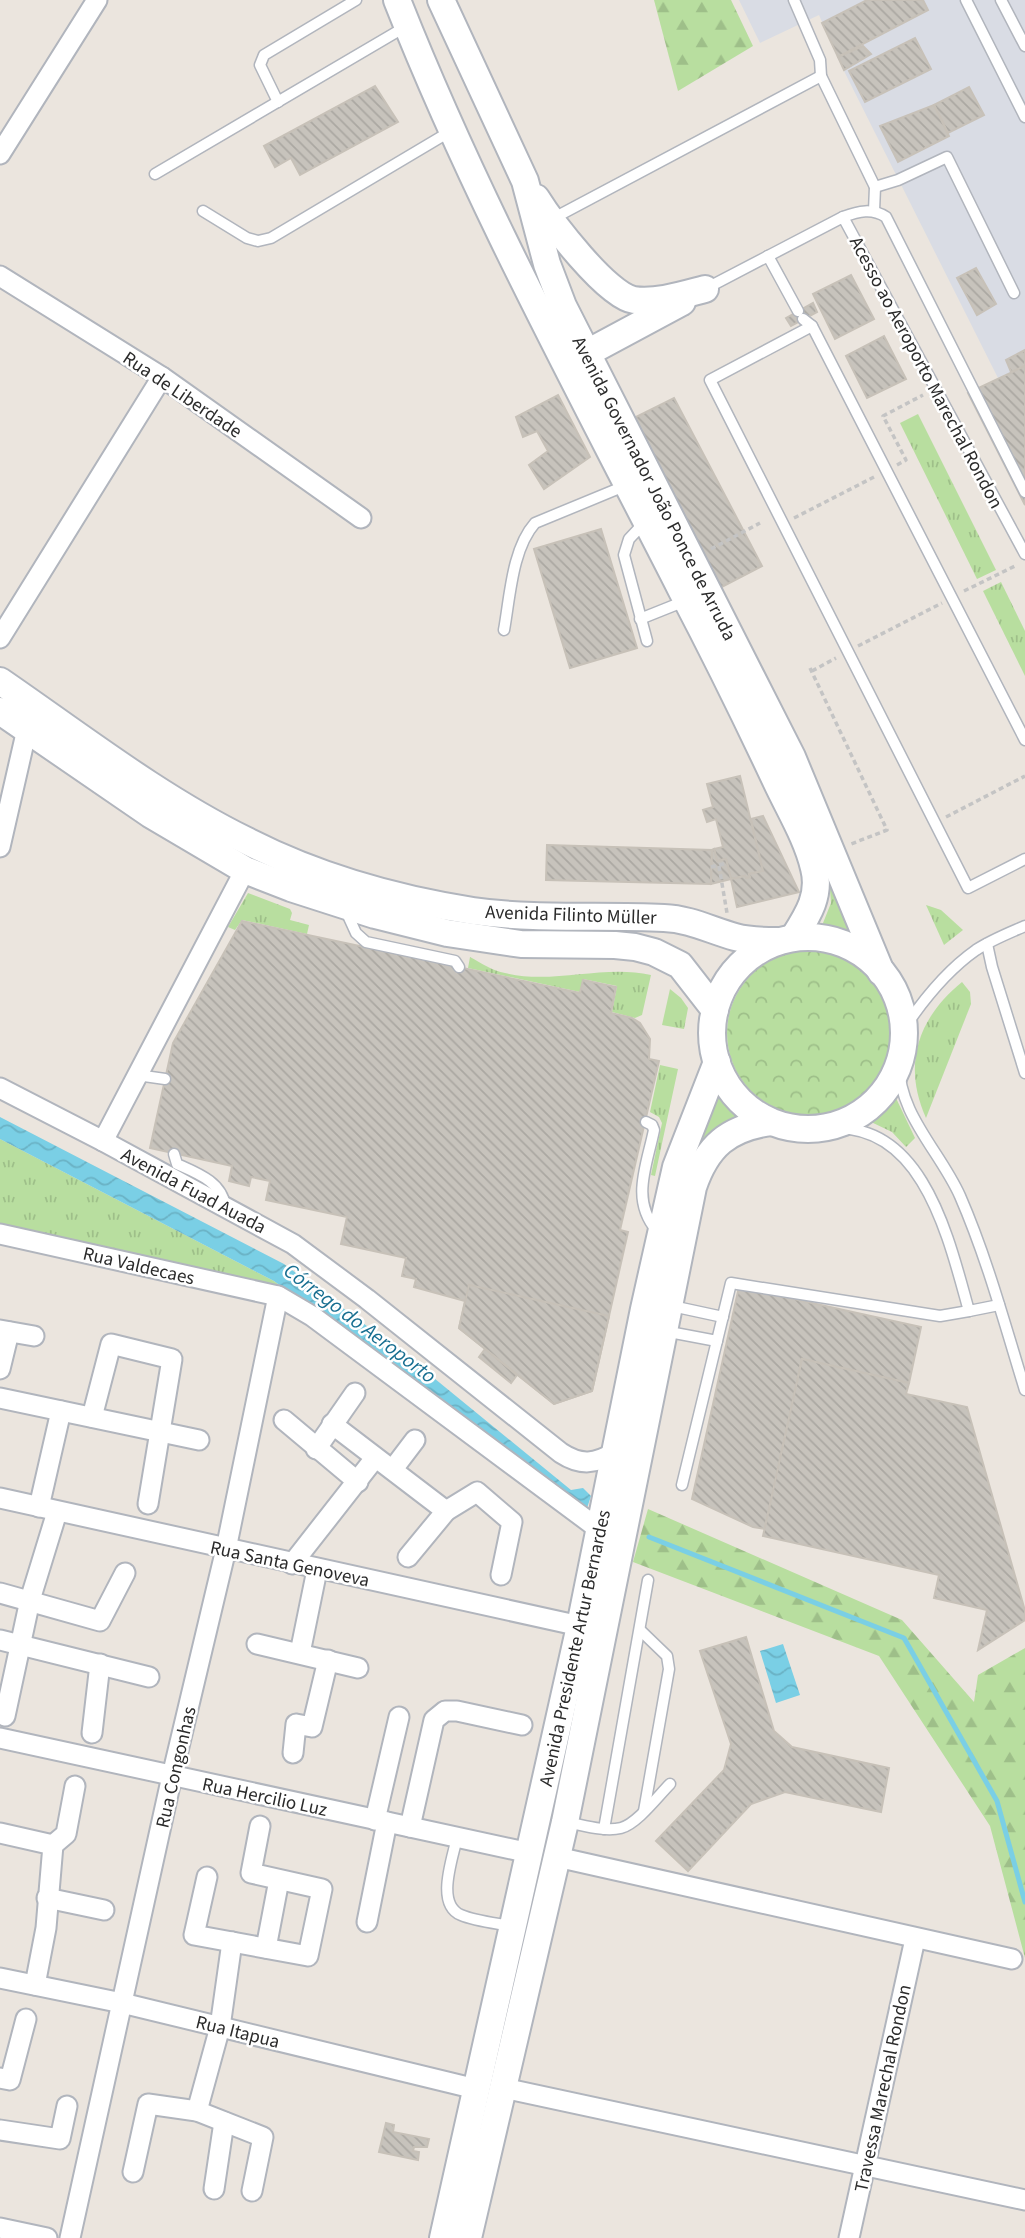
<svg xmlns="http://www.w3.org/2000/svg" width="1025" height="2238" viewBox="0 0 1025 2238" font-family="'Source Sans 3',sans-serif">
<defs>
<pattern id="grass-tufts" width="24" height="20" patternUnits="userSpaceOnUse" patternTransform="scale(1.75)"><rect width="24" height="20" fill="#b8de9f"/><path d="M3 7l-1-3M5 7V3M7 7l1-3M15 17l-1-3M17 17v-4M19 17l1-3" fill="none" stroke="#9ebf89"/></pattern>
<pattern id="forest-firs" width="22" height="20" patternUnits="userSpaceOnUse" patternTransform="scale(1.75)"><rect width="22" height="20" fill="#b8de9f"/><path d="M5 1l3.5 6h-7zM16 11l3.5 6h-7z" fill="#9ebf89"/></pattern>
<pattern id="park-crowns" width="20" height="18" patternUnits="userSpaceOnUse" patternTransform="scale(1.75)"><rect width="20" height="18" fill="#b8de9f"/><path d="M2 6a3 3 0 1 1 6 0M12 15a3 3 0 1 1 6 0" fill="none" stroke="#9ebf89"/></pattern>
<pattern id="water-waves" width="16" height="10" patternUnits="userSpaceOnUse" patternTransform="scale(1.75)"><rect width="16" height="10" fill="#7acfe5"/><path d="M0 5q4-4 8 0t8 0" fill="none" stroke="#6ab2c5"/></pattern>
<pattern id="building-back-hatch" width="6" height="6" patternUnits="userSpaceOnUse" patternTransform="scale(1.75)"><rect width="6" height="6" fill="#c7c3bc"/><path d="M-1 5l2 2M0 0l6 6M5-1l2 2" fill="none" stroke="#aba8a2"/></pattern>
</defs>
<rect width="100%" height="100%" fill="#ebe5de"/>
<!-- airport -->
<polygon fill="#d9dce4" points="739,0 1025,0 1025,505 968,393 998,378 839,61 819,15 760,43"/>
<!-- grass -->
<g fill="url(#grass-tufts)">
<polygon points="918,414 996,570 977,579 900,423"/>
<polygon points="1001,582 1025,631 1025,676 983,591"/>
<polygon points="829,876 853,937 836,930 821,928 831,903"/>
<polygon points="248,893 290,909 292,913 290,920 309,925 307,934 242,920 235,930 228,927"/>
<polygon points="926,905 941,910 963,930 944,945"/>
<path d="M470 957C481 963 493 971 505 973 553 985 603 964 651 975L642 1015 635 1018 612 1012 617 986 583 979 580 992 468 968Z"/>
<path d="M962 982 970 992 971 1004 926 1118C902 1064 918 1018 962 982Z"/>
<polygon points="670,989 681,998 688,1008 684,1029 662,1025"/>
<polygon points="660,1065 678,1069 655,1176 651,1175 662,1123 659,1117 650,1112"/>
<path d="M717 1090 727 1106 741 1116C720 1123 707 1134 696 1153L695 1146 711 1117Z"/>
<polygon points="895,1096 915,1138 906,1147 892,1132 869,1121 885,1111"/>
<polygon points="0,1139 274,1281 585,1514 293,1299 0,1227"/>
</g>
<!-- forest -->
<g fill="url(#forest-firs)">
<polygon points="654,0 731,0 753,46 678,91"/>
<polygon points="648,1509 902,1620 974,1702 978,1675 1025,1648 1025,1958 990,1826 879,1656 633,1562"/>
</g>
<!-- park -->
<circle fill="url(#park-crowns)" cx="809" cy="1033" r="82"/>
<!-- water -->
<g fill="url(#water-waves)">
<polygon points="0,1117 284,1264 407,1356 571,1490 583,1488 591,1496 585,1514 274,1281 0,1139"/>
<polygon points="783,1644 800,1695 776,1703 760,1651"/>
</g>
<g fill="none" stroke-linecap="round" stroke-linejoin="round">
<!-- stream -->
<polyline stroke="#7acfe5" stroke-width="5" points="649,1537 904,1638 997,1801 1025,1902"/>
</g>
<!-- building -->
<g fill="url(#building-back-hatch)" stroke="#c7c1b8" stroke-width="2">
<polygon points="867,0 923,0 928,10 838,57 822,23"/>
<polygon points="915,38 931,69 865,102 849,71"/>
<polygon points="863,46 871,54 844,70 838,57"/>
<polygon points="375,86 398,122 300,175 291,158 275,167 264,146"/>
<polygon points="969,87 984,115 948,133 934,105"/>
<polygon points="934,105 949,136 898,162 880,126"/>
<polygon points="976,268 996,304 977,315 957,278"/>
<polygon points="851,275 874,319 835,339 813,294"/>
<polygon points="813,303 817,312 791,326 786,318"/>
<polygon points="884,336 906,379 867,398 846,356"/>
<polygon points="1025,350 1025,366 1011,372 1006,360"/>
<polygon points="1025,366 1025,505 968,393"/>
<polygon points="558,395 590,457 544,489 529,465 548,451 537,431 523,437 516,417"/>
<polygon points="674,398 762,566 720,588 632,419"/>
<polygon points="601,529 637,648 570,668 534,549"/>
<polygon points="740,776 763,871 749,874 750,877 746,878 745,876 731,879 726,859 717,861 714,849 723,847 716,819 707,822 703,810 713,807 707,784"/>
<polygon points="763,816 799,892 737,907 731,879 745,876 746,878 750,877 749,874 763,871 751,819"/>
<polygon points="547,845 712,850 711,884 546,880"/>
<polygon points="714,849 717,861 726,859 731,879 711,884 712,850"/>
<polygon points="242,921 580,993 583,980 616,987 611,1013 632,1018 640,1023 650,1039 649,1059 659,1061 620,1230 628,1232 592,1391 554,1404 459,1328 465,1301 414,1287 416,1279 402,1276 406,1258 341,1244 347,1217 266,1200 270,1181 251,1177 249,1186 229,1181 232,1166 150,1148 173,1043"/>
<polygon points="469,1285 609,1316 592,1391 554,1404 459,1328"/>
<polygon points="739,1287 921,1327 909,1383 802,1359 765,1529 753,1527 692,1499"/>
<polygon points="485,1349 517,1375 511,1383 479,1357"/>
<polygon points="802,1359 909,1383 906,1394 967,1407 1025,1611 1025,1620 978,1650 987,1610 934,1598 939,1575 763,1536"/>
<polygon points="746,1637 774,1731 792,1747 889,1768 881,1812 785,1792 751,1804 688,1871 656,1841 724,1770 731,1744 700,1651"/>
<polygon points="386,2123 394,2125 393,2132 429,2139 427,2147 414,2147 413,2151 419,2152 418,2160 379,2152"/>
</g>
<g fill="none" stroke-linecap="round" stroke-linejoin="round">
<defs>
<g id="lane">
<polyline points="794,0 820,60 821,76 875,187 874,211"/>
<polyline points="966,0 1025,117"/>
<polyline points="1001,0 1025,46"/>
<polyline points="278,102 260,65 264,55 356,0"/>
<polyline points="155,174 405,27"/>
<polyline points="875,187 898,180 947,157 1014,293"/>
<polyline points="203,211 247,238 258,241 271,238 451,131"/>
<path d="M843 217C859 211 872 208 886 217L1025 492"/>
<polyline points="552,219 821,76"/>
<polyline points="768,256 798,311"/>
<polyline points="705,289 843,217 1025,554"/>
<polyline points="803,319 812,326 1025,740"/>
<polyline points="812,326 710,380 968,888 1025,859"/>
<polyline points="644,523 629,539 624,555 647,641"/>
<polyline points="640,619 685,601"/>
<path d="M504 630C510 597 512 549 535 523L627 485"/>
<polyline points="345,909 356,933 366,942 455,961 459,967"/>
<polyline points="987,944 992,967 1025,1073"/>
<path d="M903 1030C923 1000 946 971 976 950 991 940 1009 933 1025 926"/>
<path d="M899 1061C897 1113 940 1151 960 1196 987 1258 1005 1325 1025 1390"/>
<polyline points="137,1075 165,1079"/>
<path d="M646 1122 652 1125 654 1130C647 1165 630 1200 657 1231"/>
<path d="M826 1129C923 1118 949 1240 969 1311L999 1305"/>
<path d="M174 1154 177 1164C197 1173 222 1182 225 1206"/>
<polyline points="672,1306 723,1317"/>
<polyline points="664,1331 717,1341"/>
<polyline points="682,1485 731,1283 940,1316 969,1311"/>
<polyline points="640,1630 667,1656 669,1669 644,1811"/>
<path d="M566 1822C583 1825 604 1832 621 1828 637 1824 658 1796 670 1784"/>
<polyline points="604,1829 648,1580"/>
<path d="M457 1837C453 1858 435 1904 461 1915 475 1921 495 1923 511 1926"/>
</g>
<g id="street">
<polyline points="0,154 97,0"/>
<polyline points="0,276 162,377 361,518"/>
<polyline points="0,638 162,377"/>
<polyline points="0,847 27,729"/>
<path d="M0 1088 103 1141 293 1244 367 1299 561 1453C581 1466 595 1464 616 1452"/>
<polyline points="103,1141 245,870"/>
<polyline points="0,1234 278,1296 312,1316 600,1530"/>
<polyline points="0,1330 34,1336"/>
<polyline points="0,1369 9,1332"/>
<polyline points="0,1398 199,1440"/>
<polyline points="92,1417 111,1344 172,1359 148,1504"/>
<polyline points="284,1420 358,1482"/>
<polyline points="332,1424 446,1511 408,1557"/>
<polyline points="316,1449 355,1393"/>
<polyline points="393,1469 415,1440"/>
<polyline points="0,1498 580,1626"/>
<polyline points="39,1507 61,1411"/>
<polyline points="446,1511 477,1492 512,1522 501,1575"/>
<polyline points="292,1564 375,1458"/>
<polyline points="0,1593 100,1621 125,1573"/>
<polyline points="0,1640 149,1677"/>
<polyline points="257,1644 358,1668"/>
<polyline points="300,1653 317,1570"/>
<polyline points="5,1716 30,1600 57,1512"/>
<polyline points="92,1733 100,1664"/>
<polyline points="0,1738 530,1853"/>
<polyline points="293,1753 296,1724 312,1727 328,1660"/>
<polyline points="375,1820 399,1717"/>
<polyline points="410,1827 434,1720 445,1711 457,1711 522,1725"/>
<polyline points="0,1833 53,1845 46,1928 35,1985"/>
<polyline points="53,1845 66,1834 75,1786"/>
<polyline points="557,1857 1012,1959"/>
<polyline points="207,1877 194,1935 308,1956 322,1889 251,1873 260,1826"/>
<polyline points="47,1898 104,1910"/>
<polyline points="367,1922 387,1822"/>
<polyline points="266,1948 279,1880"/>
<polyline points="0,1978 122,2003 476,2089"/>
<polyline points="0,2078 10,2080 26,2019"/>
<polyline points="503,2088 1025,2200"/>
<polyline points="197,2111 220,2027 232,1942"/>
<polyline points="0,2130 60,2139 67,2106"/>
<polyline points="133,2172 148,2104 197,2111 263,2137 252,2191"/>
<polyline points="214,2189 224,2122"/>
<polyline points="0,2228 47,2238"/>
<polyline points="70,2238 172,1776 226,1549 278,1296"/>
<polyline points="849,2238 915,1939"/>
</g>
<g id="secondary">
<path d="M397 0C477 203 583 396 682 591 715 654 746 717 776 781 789 809 807 838 814 868 821 895 808 915 794 937"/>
<polyline points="441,0 525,181 547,264 563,306 792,757 881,972"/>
<path d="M536 198C551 222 607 296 634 300 657 303 682 295 705 289"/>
<polyline points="574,360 682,302"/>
<path d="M0 681C80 736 158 797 245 840 315 876 396 899 473 911 536 920 600 915 664 918 690 919 710 930 735 937 749 941 763 941 777 941"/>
<polyline points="0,711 150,814 245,870 291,888 375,915 447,933 521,944 615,945 635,947 654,952 680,965 715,1010"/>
<circle cx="808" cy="1033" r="96"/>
<polyline points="443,2238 580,1626 644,1309 676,1167 717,1062"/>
<path d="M468 2238 565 1822 693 1187C707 1146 728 1128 771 1122"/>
</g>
</defs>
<!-- lane casing -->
<use href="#lane" stroke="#b1b5bd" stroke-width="13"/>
<!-- street casing -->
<use href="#street" stroke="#b1b5bd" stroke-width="23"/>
<!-- secondary casing -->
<use href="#secondary" stroke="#b1b5bd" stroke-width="30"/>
<!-- path -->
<g stroke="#c4c4c4" stroke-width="3.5" stroke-dasharray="5 3.5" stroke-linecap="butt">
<polyline points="897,465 906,460 883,416 923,395"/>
<polyline points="794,518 874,477"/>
<polyline points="711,549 760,523"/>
<polyline points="964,591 1017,565"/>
<polyline points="858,646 942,603"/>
<polyline points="810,668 887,830 851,844"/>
<polyline points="812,671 836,658"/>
<polyline points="946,817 1025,776"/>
<polyline points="719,866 727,913"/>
<polyline points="711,867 727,863"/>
</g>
<!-- lane -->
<use href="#lane" stroke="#fff" stroke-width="10"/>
<!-- street -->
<use href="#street" stroke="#fff" stroke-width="19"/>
<!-- secondary -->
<use href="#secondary" stroke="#fff" stroke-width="26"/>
</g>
<g text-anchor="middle" stroke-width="5" stroke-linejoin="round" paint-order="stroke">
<!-- street labels -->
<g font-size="19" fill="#2b2b2b" stroke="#fff">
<text transform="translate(927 372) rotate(62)" y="7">Acesso ao Aeroporto Marechal Rondon</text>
<text transform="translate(183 394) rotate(34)" y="7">Rua de Liberdade</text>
<text transform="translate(655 488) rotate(63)" y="7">Avenida Governador João Ponce de Arruda</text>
<text transform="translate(571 914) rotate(2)" y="7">Avenida Filinto Müller</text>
<text transform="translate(194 1190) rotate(28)" y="7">Avenida Fuad Auada</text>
<text transform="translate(139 1265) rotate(13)" y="7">Rua Valdecaes</text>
<text transform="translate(290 1563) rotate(12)" y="7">Rua Santa Genoveva</text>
<text transform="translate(574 1648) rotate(-78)" y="7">Avenida Presidente Artur Bernardes</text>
<text transform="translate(175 1767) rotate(-77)" y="7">Rua Congonhas</text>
<text transform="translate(265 1796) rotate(12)" y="7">Rua Hercilio Luz</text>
<text transform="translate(238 2031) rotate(14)" y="7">Rua Itapua</text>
<text transform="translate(882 2088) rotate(-78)" y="7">Travessa Marechal Rondon</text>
</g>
<!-- water labels -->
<g font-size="21" font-style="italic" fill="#186f91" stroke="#fff">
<text transform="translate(360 1323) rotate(37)" y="7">Córrego do Aeroporto</text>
</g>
</g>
</svg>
